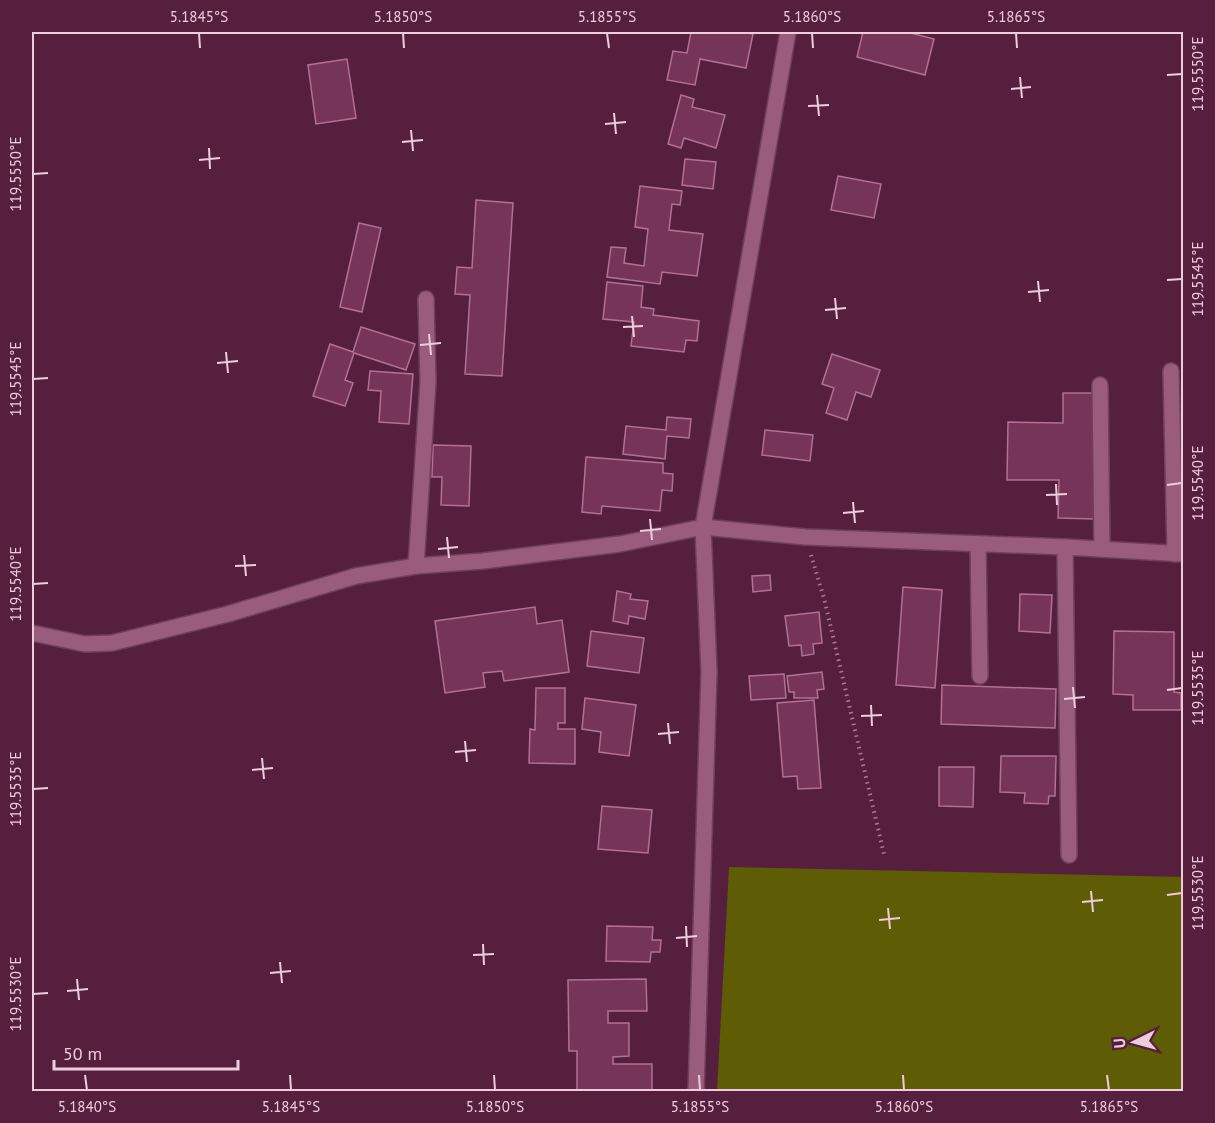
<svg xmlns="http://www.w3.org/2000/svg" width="1215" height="1123" viewBox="0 0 1215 1123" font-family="'PT Sans',sans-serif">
<rect width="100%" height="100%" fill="#561f3e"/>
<!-- green -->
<polygon fill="#5f5c06" points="729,867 1183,877 1183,1091 717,1091"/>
<!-- building -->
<g fill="#763459" stroke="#b07192" stroke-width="1.5">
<polygon points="691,32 743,32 753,34 746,68 700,59 695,85 667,80 673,51 687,53"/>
<polygon points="863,32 907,32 934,39 925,75 857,57"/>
<polygon points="347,59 356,118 316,124 308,65"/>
<polygon points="681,95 694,99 692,107 725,115 716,148 684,138 681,148 668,144"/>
<polygon points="685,159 716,162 713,189 682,185"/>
<polygon points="838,176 881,184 874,218 831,210"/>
<polygon points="640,186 682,191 680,205 672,204 669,230 703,234 697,276 662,272 660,284 607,277 611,247 626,248 624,263 644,266 648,229 635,227"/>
<polygon points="476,200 513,203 502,376 465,374 470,295 455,294 457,267 472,268"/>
<polygon points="359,223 381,228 362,312 340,307"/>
<polygon points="607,282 643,286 641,307 654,309 653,315 699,321 697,341 686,340 684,352 631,346 634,322 603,319"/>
<polygon points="361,327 415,344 406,370 354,353 345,380 353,383 345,406 313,396 330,344 353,352"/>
<polygon points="832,354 880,370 871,397 856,392 847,420 826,413 834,388 822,384"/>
<polygon points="370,371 413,374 409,424 379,422 381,391 368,390"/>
<polygon points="1063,393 1095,393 1094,519 1058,518 1059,480 1007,480 1008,422 1063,423"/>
<polygon points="667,417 691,419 689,438 667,436 665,459 623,454 626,426 666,430"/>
<polygon points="765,430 813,435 810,461 762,455"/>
<polygon points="433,445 471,446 469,506 441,505 442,477 432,477"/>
<polygon points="586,457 663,463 663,473 673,474 672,491 662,490 660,511 602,506 601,514 582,512"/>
<polygon points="770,575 771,590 753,592 752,576"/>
<polygon points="903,587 942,590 935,688 896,685"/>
<polygon points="617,591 631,594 630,599 648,601 645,619 629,616 628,624 613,621"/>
<polygon points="1020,594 1052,595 1050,633 1019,631"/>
<polygon points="535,607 537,624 562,620 569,672 504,681 502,671 483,673 485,687 445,693 435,621"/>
<polygon points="819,612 822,643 813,644 814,654 802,656 801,645 789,646 785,616"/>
<polygon points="591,631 644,638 639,673 587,666"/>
<polygon points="1114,631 1174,632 1174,692 1181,693 1181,710 1133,710 1133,695 1113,694"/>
<polygon points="822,672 824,689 817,690 818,698 794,698 794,692 789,692 787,676"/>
<polygon points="784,674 786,698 751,700 749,676"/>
<polygon points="942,685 1056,689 1055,728 941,724"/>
<polygon points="536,688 565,688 565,723 558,723 558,729 575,729 575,764 529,763 530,729 535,730"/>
<polygon points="585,698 636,705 629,756 599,752 601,732 582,729"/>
<polygon points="814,700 821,788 798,789 797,776 783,777 777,703"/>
<polygon points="1001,756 1056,756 1055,796 1049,796 1048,804 1024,803 1025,793 1000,792"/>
<polygon points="939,767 974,767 973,807 939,806"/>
<polygon points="602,806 652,810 648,853 598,849"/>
<polygon points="607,926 653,927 652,940 661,940 660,952 651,952 650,962 606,961"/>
<polygon points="646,979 647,1011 608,1011 608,1023 629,1023 629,1056 613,1057 613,1064 652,1064 652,1092 577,1092 577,1051 569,1051 568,980"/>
</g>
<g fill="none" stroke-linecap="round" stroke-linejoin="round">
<defs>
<g id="minor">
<polyline points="1171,371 1175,554"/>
<polyline points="1100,385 1102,549"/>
<polyline points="978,544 980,676"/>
<polyline points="1065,547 1069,855"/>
<polyline points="416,566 428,382 426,299"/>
<polyline points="32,633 85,644 112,643 228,614 356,576 416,566 483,561 620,544 703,527 788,32"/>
<polyline points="696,1092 709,672 703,527 805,537 1065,547 1184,554"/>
</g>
</defs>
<!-- minor casing -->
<use href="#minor" stroke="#703f5c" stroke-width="18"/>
<!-- path -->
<polyline stroke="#a87c93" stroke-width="4" stroke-dasharray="1.5 4.5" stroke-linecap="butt" points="811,555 824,598 884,854"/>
<!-- minor -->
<use href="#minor" stroke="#9a5c7c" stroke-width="15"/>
</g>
<!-- ticks -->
<path fill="none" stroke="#efccdd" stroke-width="2" d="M199 33 200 48M403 33 404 48M607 33 609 48M812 33 813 48M1016 33 1017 48M1167 75 1182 74M1020 77 1022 98M1011 89 1031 87M817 95 819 116M808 106 829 105M614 113 616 134M605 124 626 122M411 130 413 151M402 142 423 140M209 148 210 169M199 160 220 158M33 174 48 173M1167 280 1182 279M1038 281 1040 302M1028 292 1049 290M835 298 837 319M825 310 846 308M632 316 634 337M623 327 643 326M429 334 431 355M420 345 441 343M226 352 228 373M217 363 238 361M33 379 48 378M1056 484 1057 505M1167 485 1182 483M1046 495 1067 494M853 502 855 523M843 513 864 511M650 519 652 540M640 531 661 529M447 537 449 558M438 549 458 547M244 555 246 576M235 566 256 565M33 584 48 583M1073 687 1075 708M1167 690 1182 688M1064 699 1085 697M871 705 872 726M861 716 882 715M668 723 670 744M658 734 679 732M465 741 467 762M455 752 476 750M262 758 264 779M252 770 273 768M33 789 48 788M1091 891 1093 912M1167 895 1182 893M1082 902 1103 900M888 908 890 929M879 920 900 918M686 926 687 947M676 938 697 936M483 944 484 965M473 955 494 954M280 962 282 983M270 973 291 971M77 979 79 1000M67 991 88 989M33 994 48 993M85 1075 87 1090M290 1075 291 1090M494 1075 495 1090M699 1075 700 1090M903 1075 904 1090M1107 1075 1109 1090"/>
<!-- border -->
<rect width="1215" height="1123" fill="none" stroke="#561f3e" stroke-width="66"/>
<!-- north arrow -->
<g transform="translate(1134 1042) rotate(265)" stroke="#561f3e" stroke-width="4.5" paint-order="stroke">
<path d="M0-4.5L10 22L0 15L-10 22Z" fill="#efccdd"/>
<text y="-9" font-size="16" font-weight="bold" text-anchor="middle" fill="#efccdd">U</text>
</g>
<!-- scale -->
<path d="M54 1060v9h184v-9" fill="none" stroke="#efccdd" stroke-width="3"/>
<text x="63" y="1060" font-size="18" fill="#efccdd" stroke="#561f3e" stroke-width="4.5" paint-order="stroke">50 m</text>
<rect x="33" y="33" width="1149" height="1057" fill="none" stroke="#efccdd" stroke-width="2"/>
<g font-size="15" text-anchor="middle" fill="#efccdd">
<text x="199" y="22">5.1845°S</text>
<text x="403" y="22">5.1850°S</text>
<text x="607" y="22">5.1855°S</text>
<text x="812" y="22">5.1860°S</text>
<text x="1016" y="22">5.1865°S</text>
<text transform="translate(1198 74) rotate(-90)" y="5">119.5550°E</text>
<text transform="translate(16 174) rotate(-90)" y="5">119.5550°E</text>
<text transform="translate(1198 279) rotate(-90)" y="5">119.5545°E</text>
<text transform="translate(16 379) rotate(-90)" y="5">119.5545°E</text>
<text transform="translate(1198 483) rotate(-90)" y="5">119.5540°E</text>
<text transform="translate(16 584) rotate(-90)" y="5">119.5540°E</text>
<text transform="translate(1198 688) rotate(-90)" y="5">119.5535°E</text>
<text transform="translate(16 789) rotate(-90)" y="5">119.5535°E</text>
<text transform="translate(1198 893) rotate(-90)" y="5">119.5530°E</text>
<text transform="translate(16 994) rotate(-90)" y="5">119.5530°E</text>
<text x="87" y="1112">5.1840°S</text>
<text x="291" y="1112">5.1845°S</text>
<text x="495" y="1112">5.1850°S</text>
<text x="700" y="1112">5.1855°S</text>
<text x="904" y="1112">5.1860°S</text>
<text x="1109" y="1112">5.1865°S</text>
</g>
</svg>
